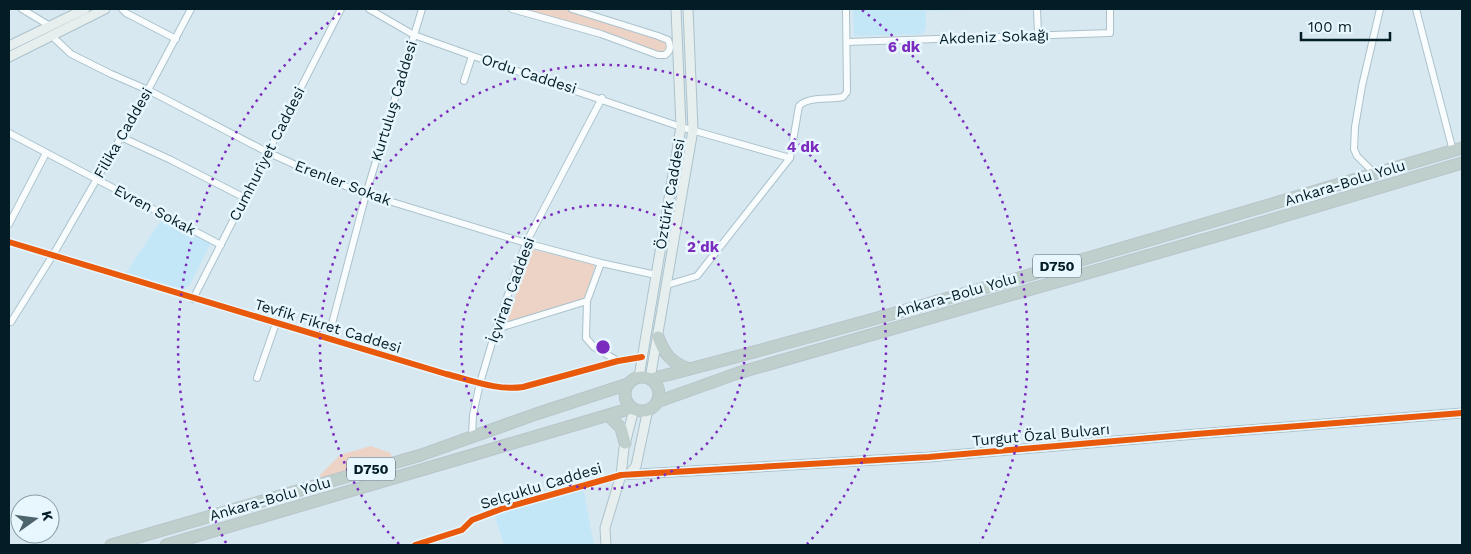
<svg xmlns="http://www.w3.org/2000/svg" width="1471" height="554" viewBox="0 0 1471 554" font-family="'Work Sans',sans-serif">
<rect width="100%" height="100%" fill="#d8e8f0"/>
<!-- built -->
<g fill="#c4e7f8">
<polygon points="853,9 966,9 966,10 926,11 926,29 922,34 854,36"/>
<polygon points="163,217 211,243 191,283 184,289 125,274"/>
<polygon points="583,487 594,545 504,545 493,511"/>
</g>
<!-- green -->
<g fill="#ecd3c5">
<polygon points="519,9 565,9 665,40 667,47 663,52 658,52"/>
<path d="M531 249 595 265C591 277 590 293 581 301L507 322Z"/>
<polygon points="371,446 390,453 392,457 321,478 320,475 340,455"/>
</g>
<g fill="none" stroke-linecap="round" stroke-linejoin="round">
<defs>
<g id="street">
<polyline points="22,9 50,26"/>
<polyline points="122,9 126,13 176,39"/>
<polyline points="369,9 414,35 470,55 681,127 790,158"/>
<path d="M512 9 601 34 658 55H665C671 51 671 46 668 40L658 36 572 9"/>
<polyline points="1037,9 1038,35"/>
<polyline points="1416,9 1453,151"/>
<polyline points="52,36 71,54 111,74 148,90 267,152 322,177 366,194 526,243 601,263 656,275"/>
<polyline points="847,42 1110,33 1110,9"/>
<polyline points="464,81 472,56"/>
<polyline points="9,133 221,245"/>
<polyline points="121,137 171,160 245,198"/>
<polyline points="1375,174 1357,156 1354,149 1355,127 1362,86 1380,9"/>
<polyline points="9,224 46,153"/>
<path d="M9 242 446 374C471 380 497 391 523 387L618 361 642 357"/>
<polyline points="601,263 587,301 586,338 594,347 618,361"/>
<path d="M667 285 697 276 790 158 799 106C809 96 829 100 843 97L847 92 846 9"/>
<polyline points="193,299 341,9"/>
<polyline points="11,322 53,255 148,90 191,9"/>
<polyline points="496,329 587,301"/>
<polyline points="328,339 366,194 422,9"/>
<polyline points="257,378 276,323"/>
<polyline points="472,437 473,415 480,383 496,329 526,243 602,98"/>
<polyline points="415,545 462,530 472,520 504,508 621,475"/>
</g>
<g id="secondary">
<polyline points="9,46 85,9"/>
<polyline points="9,57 105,9"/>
<polyline points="639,377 681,127 676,9"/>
<polyline points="650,379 693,130 688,9"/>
<polyline points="629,474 636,466 648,409"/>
<polyline points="621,475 929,457 1196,434 1462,413"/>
<polyline points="606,545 605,528 621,475 624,448 634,409"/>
</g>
<g id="highway">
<path d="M658 337C664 354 672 363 689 369"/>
<circle cx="642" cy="394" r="17"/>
<path d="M651 379C923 309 1192 227 1462 148"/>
<polyline points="657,402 738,373 1227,233 1462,163"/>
<polyline points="608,415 621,428 625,443"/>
<polyline points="111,545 421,455 536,414 628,384"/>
<polyline points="166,545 632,408"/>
</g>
</defs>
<!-- street casing -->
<use href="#street" stroke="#abc2cc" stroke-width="8"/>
<!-- secondary casing -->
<use href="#secondary" stroke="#abc2cc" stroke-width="11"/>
<!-- highway casing -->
<use href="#highway" stroke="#bac5ca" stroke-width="13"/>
<!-- street -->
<use href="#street" stroke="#f9fcfd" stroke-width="6"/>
<!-- secondary -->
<use href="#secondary" stroke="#e7eeee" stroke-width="9"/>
<!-- highway -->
<use href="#highway" stroke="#becfcc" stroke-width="11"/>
<defs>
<g id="cycleway">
<path d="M9 242 446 374C471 380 497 391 523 387L618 361 642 357"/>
<polyline points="415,545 462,530 472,520 504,508 621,475 929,457 1196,434 1462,413"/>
</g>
</defs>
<!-- cycleway casing -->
<use href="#cycleway" stroke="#e8f7fe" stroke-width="9"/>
<!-- cycleway -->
<use href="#cycleway" stroke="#e8590c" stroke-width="6"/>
</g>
<!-- distance rings -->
<g fill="none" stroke="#7b2cbf" stroke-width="2.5" stroke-dasharray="2.5 5">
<circle cx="603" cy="347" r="142"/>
<path d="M399 544A283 283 0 1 1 807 544"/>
<path d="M226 543A425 425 0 0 1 344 10M862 10A425 425 0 0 1 980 543"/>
</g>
<g text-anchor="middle" stroke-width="5" stroke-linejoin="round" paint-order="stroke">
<!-- shield labels -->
<g fill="#e8f7fe" stroke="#485e68" stroke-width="1">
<rect x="1033" y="254.5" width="48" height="23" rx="4"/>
<rect x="347" y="457.5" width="48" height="23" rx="4"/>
</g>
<g font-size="14" font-weight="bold" fill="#031d27">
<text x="1057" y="271">D750</text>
<text x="371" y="474">D750</text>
</g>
<!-- street labels -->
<g font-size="15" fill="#031d27" stroke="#e8f7fe">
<text transform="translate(994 37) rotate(-2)" y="5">Akdeniz Sokağı</text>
<text transform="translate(529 74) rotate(18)" y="5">Ordu Caddesi</text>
<text transform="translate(394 101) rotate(-73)" y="5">Kurtuluş Caddesi</text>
<text transform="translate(123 133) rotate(-60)" y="5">Filika Caddesi</text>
<text transform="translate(267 154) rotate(-63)" y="5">Cumhuriyet Caddesi</text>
<text transform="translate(343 183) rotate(21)" y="5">Erenler Sokak</text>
<text transform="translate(1345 183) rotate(-17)" y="5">Ankara-Bolu Yolu</text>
<text transform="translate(670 194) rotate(-80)" y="5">Öztürk Caddesi</text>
<text transform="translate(155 210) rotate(28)" y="5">Evren Sokak</text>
<text transform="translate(511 290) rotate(-70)" y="5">İçviran Caddesi</text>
<text transform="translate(956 295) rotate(-16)" y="5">Ankara-Bolu Yolu</text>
<text transform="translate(328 326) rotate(17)" y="5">Tevfik Fikret Caddesi</text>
<text transform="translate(1041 435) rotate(-5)" y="5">Turgut Özal Bulvarı</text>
<text transform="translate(541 486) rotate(-17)" y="5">Selçuklu Caddesi</text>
<text transform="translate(270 499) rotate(-16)" y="5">Ankara-Bolu Yolu</text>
</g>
</g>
<circle cx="603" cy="347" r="8" fill="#7b2cbf" stroke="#e8f7fe" stroke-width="2.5"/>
<g font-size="15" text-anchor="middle" font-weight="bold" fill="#7b2cbf" stroke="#e8f7fe" stroke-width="5" stroke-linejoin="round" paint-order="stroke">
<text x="904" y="52">6 dk</text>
<text x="803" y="152">4 dk</text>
<text x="703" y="252">2 dk</text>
</g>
<!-- border -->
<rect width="1471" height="554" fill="none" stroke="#031d27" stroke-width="20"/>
<!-- north arrow -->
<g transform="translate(35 519) rotate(76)"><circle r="24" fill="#e8f7fe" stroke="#8ca0a8"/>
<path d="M0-4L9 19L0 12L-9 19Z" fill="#4e646d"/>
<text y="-8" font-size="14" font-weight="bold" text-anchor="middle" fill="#031d27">K</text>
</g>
<!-- scale -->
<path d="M1301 32v8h89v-8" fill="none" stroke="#031d27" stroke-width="2.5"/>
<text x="1308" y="32" font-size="15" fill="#031d27" stroke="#e8f7fe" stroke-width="4" paint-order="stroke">100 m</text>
</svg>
